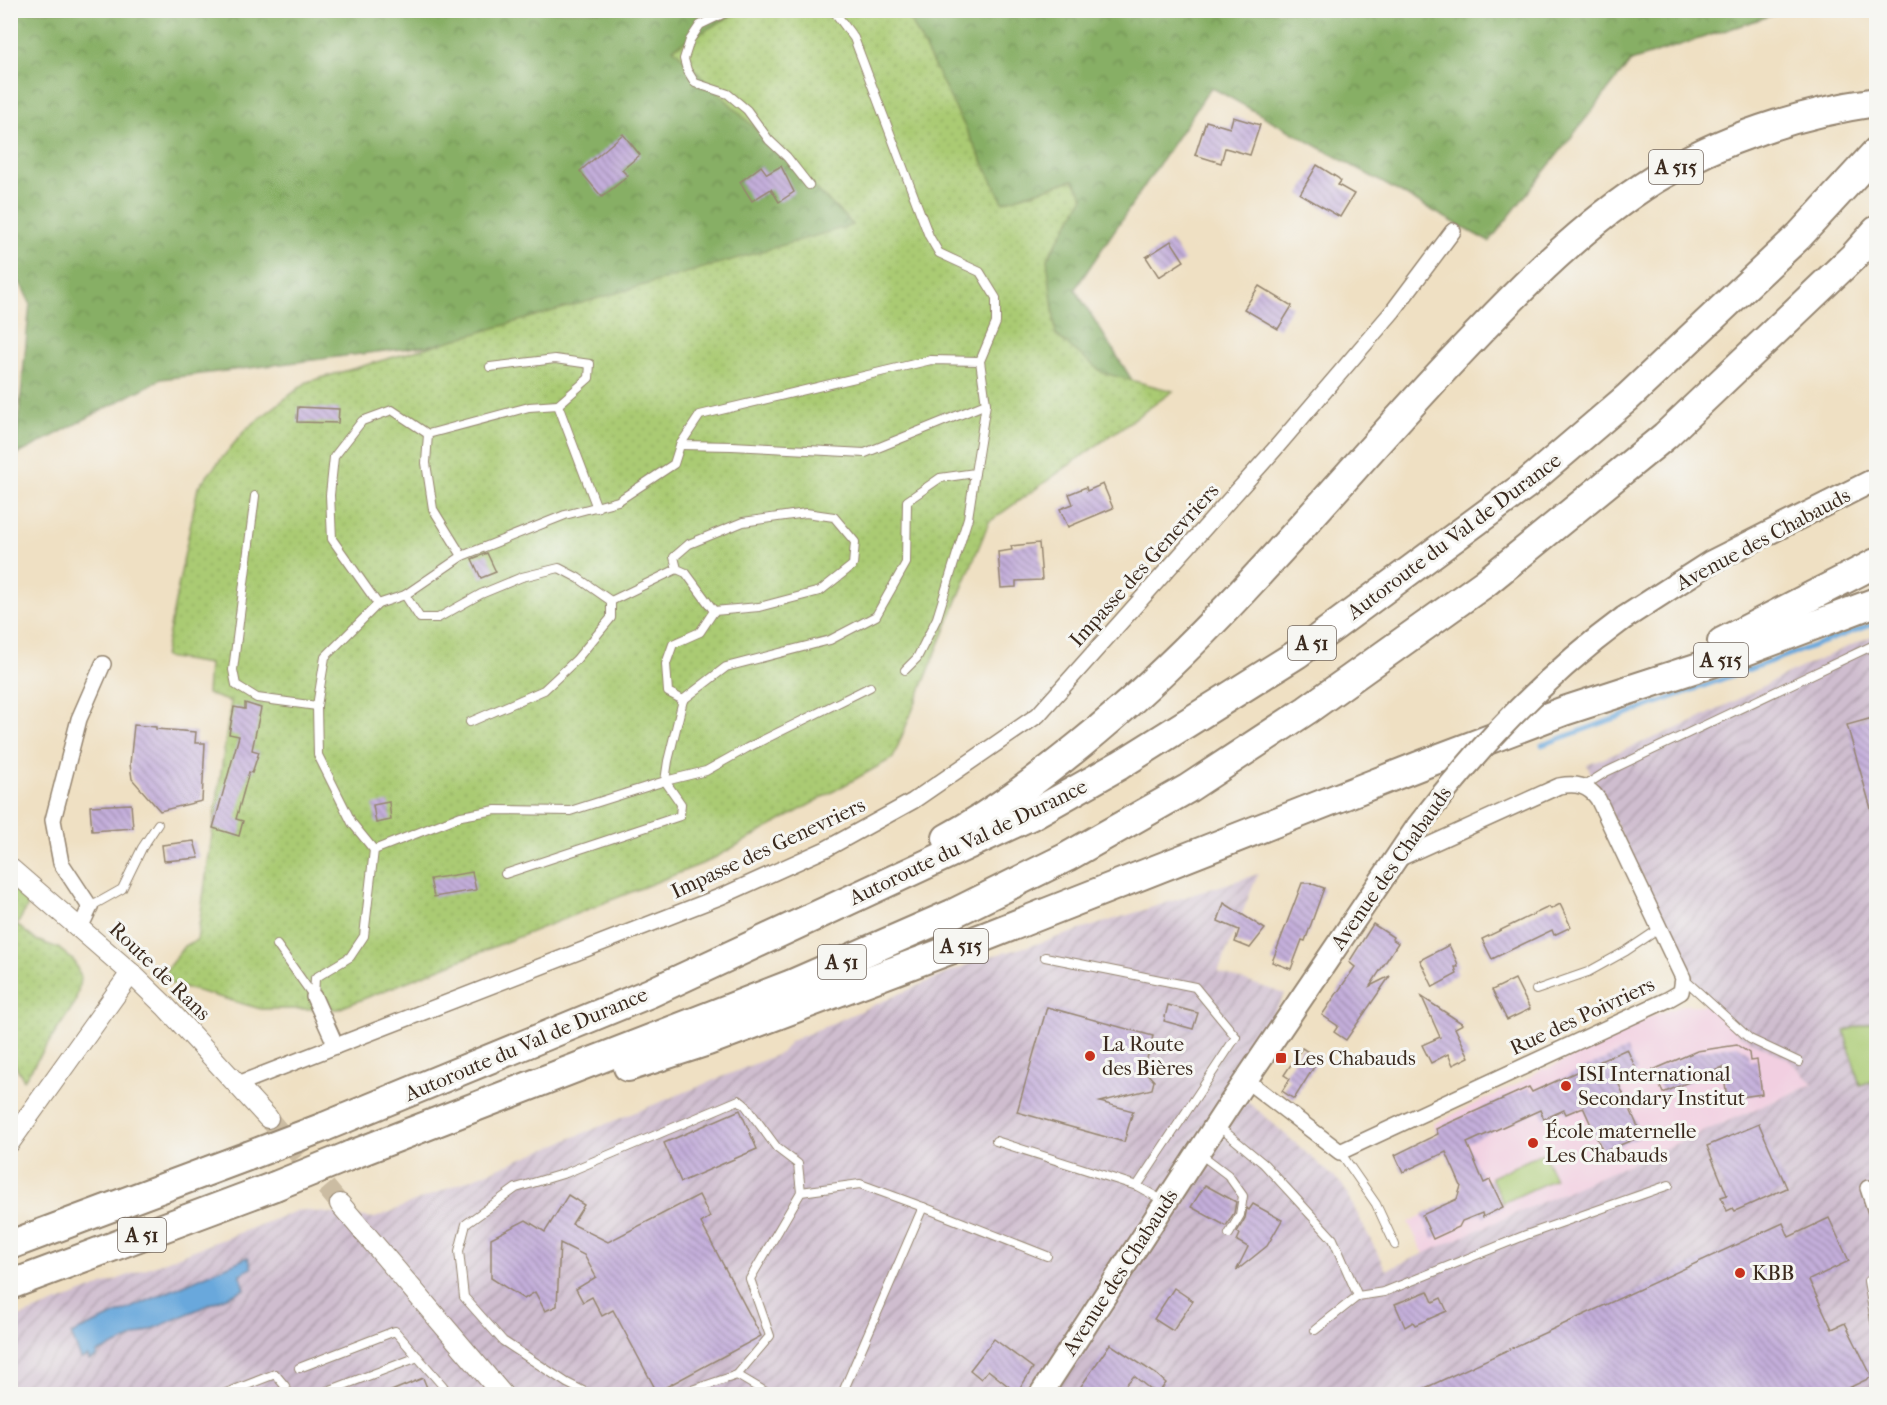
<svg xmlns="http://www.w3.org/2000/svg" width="1887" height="1405" viewBox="0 0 1887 1405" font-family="'IM FELL French Canon',serif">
<defs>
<pattern id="industrial-furrows" width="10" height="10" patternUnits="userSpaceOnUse" patternTransform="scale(1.5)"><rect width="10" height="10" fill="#cfbdcf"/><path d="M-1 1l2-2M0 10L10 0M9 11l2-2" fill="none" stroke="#a99aa7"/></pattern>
<pattern id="forest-crowns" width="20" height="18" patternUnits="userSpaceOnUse" patternTransform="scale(1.5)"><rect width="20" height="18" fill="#87af65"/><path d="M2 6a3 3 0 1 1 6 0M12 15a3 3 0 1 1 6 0" fill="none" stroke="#708f53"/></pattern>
<pattern id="park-dots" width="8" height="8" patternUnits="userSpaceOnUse" patternTransform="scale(1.5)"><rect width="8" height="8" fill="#aacb73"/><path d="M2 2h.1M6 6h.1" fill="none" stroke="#93ae63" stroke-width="1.8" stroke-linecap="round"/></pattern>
<pattern id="building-back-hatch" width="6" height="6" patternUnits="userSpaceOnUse" patternTransform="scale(1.5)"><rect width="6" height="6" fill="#c4afdb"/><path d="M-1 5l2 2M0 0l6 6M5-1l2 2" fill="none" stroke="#a08fb1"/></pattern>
</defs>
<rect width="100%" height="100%" fill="#f6f6f2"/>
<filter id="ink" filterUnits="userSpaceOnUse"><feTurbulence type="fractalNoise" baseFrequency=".0167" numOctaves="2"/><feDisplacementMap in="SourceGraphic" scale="12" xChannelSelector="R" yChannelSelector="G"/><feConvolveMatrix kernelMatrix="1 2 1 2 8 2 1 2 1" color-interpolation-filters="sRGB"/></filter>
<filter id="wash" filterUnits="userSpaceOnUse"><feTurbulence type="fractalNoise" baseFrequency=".008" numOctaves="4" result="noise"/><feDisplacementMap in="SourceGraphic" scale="24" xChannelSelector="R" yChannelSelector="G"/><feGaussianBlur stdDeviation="1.35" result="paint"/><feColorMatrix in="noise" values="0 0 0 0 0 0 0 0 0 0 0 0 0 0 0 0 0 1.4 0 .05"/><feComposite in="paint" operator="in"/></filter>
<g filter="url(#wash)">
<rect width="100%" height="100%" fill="#efe0c3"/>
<!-- built -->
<polygon fill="#f2cfe1" points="1683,1005 1705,1005 1742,1037 1788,1059 1813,1084 1424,1254 1408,1222 1449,1203 1455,1204 1465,1178 1459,1180 1433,1124 1525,1080 1543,1068 1546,1069 1575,1056 1576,1050 1635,1022"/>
<!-- industrial -->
<polygon fill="url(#industrial-furrows)" points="1876,634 1876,1394 11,1394 11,1320 299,1210 375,1218 781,1053 791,1041 980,959 1036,944 1258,874 1218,972 1285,994 1229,1085 1342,1184 1386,1270 1813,1084 1788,1059 1742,1037 1705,1005 1587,765 1695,721 1785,675"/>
<!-- forest -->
<polygon fill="url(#forest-crowns)" stroke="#616c42" stroke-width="1.5" points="11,11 1785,11 1631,61 1489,242 1211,87 1075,289 1147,404 1050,478 941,313 554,330 161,379 15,456 30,303 11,264"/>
<!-- park -->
<g fill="url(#park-dots)" stroke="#727a48" stroke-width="1.5">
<polygon points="740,11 906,11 1003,202 1073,180 1084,197 1047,259 1056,335 1103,373 1173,391 989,522 893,758 709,861 338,1009 261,1009 159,980 184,946 197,940 231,702 207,694 209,664 164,657 198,487 246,429 307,382 853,225 673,48"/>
<polygon points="11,881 31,900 17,925 36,940 58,948 74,961 81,978 75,1003 24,1080 11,1058"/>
</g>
<!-- pitch -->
<g fill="#aacb73" stroke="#727a48" stroke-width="1.5">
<polygon points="1876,1021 1876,1080 1860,1085 1844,1031"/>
<polygon points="1543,1153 1555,1179 1503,1203 1491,1177"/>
</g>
<!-- water -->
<polygon fill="#69a8dc" stroke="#52697d" stroke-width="1.5" points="248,1257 252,1268 240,1274 245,1289 97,1353 97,1357 89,1360 88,1356 81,1359 71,1334"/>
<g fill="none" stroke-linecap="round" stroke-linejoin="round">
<!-- stream -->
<polyline stroke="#69a8dc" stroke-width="5" points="1542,745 1876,623"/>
</g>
<g id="blocks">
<!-- building -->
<g fill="url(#building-back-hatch)">
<polygon points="1233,117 1260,125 1250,155 1225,148 1221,163 1195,155 1206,121 1230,128"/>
<polygon points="623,134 640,155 622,170 628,176 602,197 580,171"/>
<polygon points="1317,165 1338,178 1341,181 1338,185 1354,194 1340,217 1300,194"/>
<polygon points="761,166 767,174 781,166 794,192 779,202 771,189 752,201 740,182"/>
<polygon points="1171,241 1184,261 1159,277 1146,257"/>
<polygon points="1259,286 1292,306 1278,329 1244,309"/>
<polygon points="298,407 339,409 338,423 297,422"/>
<polygon points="1103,484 1113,508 1068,527 1060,509 1073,504 1069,494 1086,487 1087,491"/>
<polygon points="1039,543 1042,580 1016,581 1016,587 1001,588 998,552 1012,550 1011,546"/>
<polygon points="487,553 496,572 481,578 472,559"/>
<polygon points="245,703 261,708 252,750 259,752 252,773 249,772 236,819 243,821 239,836 213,828 239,736 229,734 234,707 245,709"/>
<polygon points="1876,717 1876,811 1872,812 1847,725"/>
<polygon points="134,725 156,727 156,729 196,732 195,743 205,743 202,801 160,811 132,779 130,764"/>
<polygon points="389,802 391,820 376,823 373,805"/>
<polygon points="131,804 133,828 92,831 90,806"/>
<polygon points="194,841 199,858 164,861 162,845"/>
<polygon points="472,872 476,890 434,897 430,879"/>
<polygon points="1302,883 1310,883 1324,888 1305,941 1302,940 1291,969 1272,962"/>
<polygon points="1224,903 1265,929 1250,948 1235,942 1239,930 1218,921"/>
<polygon points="1560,904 1571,927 1554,935 1552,930 1492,959 1482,939 1549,907 1551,909"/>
<polygon points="1373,924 1393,937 1392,939 1398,943 1370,986 1390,976 1346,1040 1334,1032 1338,1026 1322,1015 1355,967 1349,962"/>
<polygon points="1449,945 1457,962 1458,967 1455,967 1457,974 1433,987 1420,960"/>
<polygon points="1515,979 1530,1009 1507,1020 1492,990"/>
<polygon points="1422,997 1463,1024 1455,1028 1469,1057 1453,1065 1448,1054 1431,1063 1422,1045 1440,1037"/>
<polygon points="1168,1005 1198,1013 1193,1029 1164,1021"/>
<polygon points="1047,1007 1153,1036 1144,1070 1154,1081 1152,1089 1100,1102 1133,1111 1124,1142 1017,1112"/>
<polygon points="1737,1045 1749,1053 1750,1061 1757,1060 1762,1094 1727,1099 1723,1067 1663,1093 1653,1070 1697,1051"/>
<polygon points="1302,1048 1319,1059 1294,1099 1282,1091 1290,1079 1284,1075"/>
<polygon points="1627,1049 1637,1071 1617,1080 1642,1136 1603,1152 1583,1107 1566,1114 1564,1110 1544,1119 1540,1110 1467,1143 1484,1183 1490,1180 1503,1207 1483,1217 1482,1213 1462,1221 1459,1227 1433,1239 1422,1215 1457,1199 1461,1186 1446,1152 1403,1172 1395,1155 1438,1134 1436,1129 1529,1087 1532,1092"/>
<polygon points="740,1110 757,1149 681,1182 664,1143"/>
<polygon points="1759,1124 1787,1188 1735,1211 1733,1208 1727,1211 1721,1197 1727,1195 1707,1146"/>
<polygon points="1205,1185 1236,1202 1234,1213 1226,1226 1191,1207"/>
<polygon points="568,1195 584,1205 572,1224 608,1242 699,1195 710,1217 701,1223 761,1336 657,1392 613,1310 602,1316 592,1297 583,1302 576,1289 596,1277 584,1255 560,1243 557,1306 545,1311 535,1292 524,1299 491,1278 491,1238 526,1220 545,1232"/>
<polygon points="1253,1204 1282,1220 1267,1246 1236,1271 1248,1247 1237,1241 1240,1234 1237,1232 1245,1218 1247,1208 1249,1210"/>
<polygon points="1829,1218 1849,1261 1809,1280 1832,1329 1845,1323 1872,1377 1834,1395 1410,1395 1783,1223 1789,1237"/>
<polygon points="1174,1288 1193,1301 1173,1331 1154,1319"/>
<polygon points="1428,1291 1433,1302 1441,1298 1447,1311 1415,1325 1413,1322 1405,1327 1395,1304"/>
<polygon points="994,1339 1033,1368 1017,1393 988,1370 981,1379 970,1370"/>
<polygon points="1110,1344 1156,1374 1166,1383 1157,1395 1134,1376 1116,1395 1075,1395"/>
<polygon points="423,1378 430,1395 384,1395 384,1394"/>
</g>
</g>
</g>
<g filter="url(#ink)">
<use href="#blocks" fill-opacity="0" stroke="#958570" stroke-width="1.5"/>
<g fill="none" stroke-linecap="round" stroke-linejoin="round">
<!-- tertiary-tunnel -->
<polyline stroke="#cbbca2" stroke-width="20" stroke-dasharray="20 10" stroke-linecap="butt" points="268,1118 340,1204"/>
<defs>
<g id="service">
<polyline points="731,10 700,25 690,40 684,59 687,70 695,83 728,94 747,110 769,140 787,157 809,185"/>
<polyline points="490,367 555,359 590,364 589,378 558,405 597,508"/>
<polyline points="680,445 732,446 865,453 986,404"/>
<polyline points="255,496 233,670 236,685 257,698 317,706"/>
<polyline points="462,556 433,509 426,463 428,434 529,407 558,405"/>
<polyline points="405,595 420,618 438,618 481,594 522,577 559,568 578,578 611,601 611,618 576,660 544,690 470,722"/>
<polyline points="611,601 677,569"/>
<polyline points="378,604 332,539 330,495 334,457 362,421 392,410 428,434"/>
<polyline points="905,670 917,658 937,618 968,518 975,473"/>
<polyline points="683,700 668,692 666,664 673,644 700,632 714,611 759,607 820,591 853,565 855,542 834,517 806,513 743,522 689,544 674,557 677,569 686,573 714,611"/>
<polyline points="1584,786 1606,772 1876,644"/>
<polyline points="374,850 352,823 318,755 317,706 325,657 378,604 405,595 462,556 565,515 618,501 674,464 680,445 700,415 931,360 980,361"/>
<polyline points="505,874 680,816 681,804 665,781 706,771 747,748 870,687"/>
<polyline points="90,907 122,889 142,848 158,824"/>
<polyline points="277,945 314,997"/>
<polyline points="1045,957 1195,987 1236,1037 1137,1186"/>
<polyline points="1684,979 1750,1039 1799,1062"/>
<polyline points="1536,990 1588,972 1626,951 1659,929"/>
<polyline points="314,997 315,978 350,957 364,936 374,850 461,816 496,810 570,811 665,781 668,761 683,700 726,667 830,640 876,616 906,563 907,501 940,478 975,473 986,404 980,361 996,323 996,298 980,272 939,253 929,236 854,38 833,10"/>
<polyline points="1217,1125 1264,1164 1333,1239 1358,1296 1315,1330"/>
<polyline points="996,1141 1137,1186 1164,1201"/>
<polyline points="1340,1152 1376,1204 1395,1245"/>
<polyline points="1199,1153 1228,1175 1243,1196 1240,1215 1229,1234"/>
<polyline points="1868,1281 1876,1326"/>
<polyline points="1358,1296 1384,1292 1526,1235 1669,1185"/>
<polyline points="299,1368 395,1331 443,1386 448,1394"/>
<polyline points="737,1375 770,1336 750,1279 801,1192 860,1184 923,1207"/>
<polyline points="224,1394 275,1374 285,1386 289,1394"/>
<polyline points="320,1394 418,1357"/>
<polyline points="589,1394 567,1383 503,1341 464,1297 459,1251 466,1224 516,1188 566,1173 739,1100 746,1106 777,1148 798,1164 801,1192"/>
<polyline points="680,1394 737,1375 769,1394"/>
<polyline points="842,1394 923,1207 1047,1256"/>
</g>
<g id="minor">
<polyline points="80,928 90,907 61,863 53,820 79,719 103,664"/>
<polyline points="314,997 336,1046"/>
<path d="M1246 1080 1340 1152 1667 1000 1681 992 1683 978 1598 799C1588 785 1576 783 1559 786L1396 860"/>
<polyline points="238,1084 722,896 826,849 913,801 1038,715 1274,450 1393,311 1453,231"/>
<polyline points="1868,1188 1876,1212"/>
</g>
<g id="tertiary">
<polyline points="10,868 131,973 165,1006 268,1118"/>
<polyline points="10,1142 131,973"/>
<polyline points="340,1204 502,1394"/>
</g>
<g id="secondary">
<polyline points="1624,618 1711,562 1876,479"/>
<polyline points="1041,1394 1229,1105 1418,826"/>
</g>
<g id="motorway">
<polyline points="1722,642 1876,563"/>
<path d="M947 838C995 812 1039 778 1081 744 1225 627 1337 481 1464 348 1522 287 1583 224 1655 179 1721 138 1800 113 1876 102"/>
<polyline points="628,1067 708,1041 987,936 1424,764 1564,711 1727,658 1876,602"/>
<polyline points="324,1127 650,993 1030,816 1120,765 1297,654 1524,486 1627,398 1799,236 1876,152"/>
<polyline points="349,1156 792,984 952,914 1067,857 1187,789 1307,710 1485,583 1665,436 1853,257 1876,231"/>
<polyline points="10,1245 248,1156"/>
<polyline points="10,1285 275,1186"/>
</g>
</defs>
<!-- service casing -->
<use href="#service" stroke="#958570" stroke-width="10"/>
<!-- minor casing -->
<use href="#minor" stroke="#958570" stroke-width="18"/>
<!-- tertiary casing -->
<use href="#tertiary" stroke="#958570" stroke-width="22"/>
<!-- secondary casing -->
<use href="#secondary" stroke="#958570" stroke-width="26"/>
<!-- motorway casing -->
<use href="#motorway" stroke="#958570" stroke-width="32"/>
<!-- service -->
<use href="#service" stroke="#fff" stroke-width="8"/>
<!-- minor -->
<use href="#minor" stroke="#fff" stroke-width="15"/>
<!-- tertiary -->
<use href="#tertiary" stroke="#fff" stroke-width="20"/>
<!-- secondary -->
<use href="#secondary" stroke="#fff" stroke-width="22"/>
<!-- motorway -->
<use href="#motorway" stroke="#fff" stroke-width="28"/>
<defs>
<path id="secondary-bridge" d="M1418 826C1477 748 1545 676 1624 618"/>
<g id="motorway-bridge">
<polyline points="248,1156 324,1127"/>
<polyline points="275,1186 349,1156"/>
</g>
</defs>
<!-- secondary-bridge casing -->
<use href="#secondary-bridge" stroke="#958570" stroke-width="26" stroke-linecap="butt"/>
<!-- motorway-bridge casing -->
<use href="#motorway-bridge" stroke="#958570" stroke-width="32" stroke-linecap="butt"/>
<!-- secondary-bridge -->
<use href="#secondary-bridge" stroke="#fff" stroke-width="22"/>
<!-- motorway-bridge -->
<use href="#motorway-bridge" stroke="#fff" stroke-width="28"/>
</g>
</g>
<!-- markers -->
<g fill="#c8321e" stroke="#f6f6f2" stroke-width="2">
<circle cx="1090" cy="1056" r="6"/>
<rect x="1275" y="1052" width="12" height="12" rx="3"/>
<circle cx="1566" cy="1086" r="6"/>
<circle cx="1533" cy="1143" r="6"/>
<circle cx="1740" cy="1273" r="6"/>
</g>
<g text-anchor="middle" stroke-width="6" stroke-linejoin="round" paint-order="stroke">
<!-- shield labels -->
<g fill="#f6f6f2" stroke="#73675e" stroke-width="1.5">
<rect x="1649" y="150" width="54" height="34" rx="4.5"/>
<rect x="1288" y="626" width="48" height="34" rx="4.5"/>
<rect x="1694" y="643" width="54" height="34" rx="4.5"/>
<rect x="934" y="929" width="54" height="34" rx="4.5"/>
<rect x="818" y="945" width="48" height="34" rx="4.5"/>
<rect x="118" y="1218" width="48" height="34" rx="4.5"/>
</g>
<g font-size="20" font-weight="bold" fill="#3b2a1e">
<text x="1676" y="174">A 515</text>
<text x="1312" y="650">A 51</text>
<text x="1721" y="667">A 515</text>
<text x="961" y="953">A 515</text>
<text x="842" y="969">A 51</text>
<text x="142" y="1242">A 51</text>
</g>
<!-- street labels -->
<g font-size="21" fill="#3b2a1e" stroke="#f6f6f2">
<text transform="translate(1454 536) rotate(-37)" y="7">Autoroute du Val de Durance</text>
<text transform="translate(1763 539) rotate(-28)" y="7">Avenue des Chabauds</text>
<text transform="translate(1144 565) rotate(-48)" y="7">Impasse des Genevriers</text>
<text transform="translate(968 842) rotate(-26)" y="7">Autoroute du Val de Durance</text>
<text transform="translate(768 848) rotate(-25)" y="7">Impasse des Genevriers</text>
<text transform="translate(1391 868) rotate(-55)" y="7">Avenue des Chabauds</text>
<text transform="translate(160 971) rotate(44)" y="7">Route de Rans</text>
<text transform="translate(1582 1016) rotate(-25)" y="7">Rue des Poivriers</text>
<text transform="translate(526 1044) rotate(-23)" y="7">Autoroute du Val de Durance</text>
<text transform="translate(1120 1272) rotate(-57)" y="7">Avenue des Chabauds</text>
</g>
<!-- poi labels -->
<g font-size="21" fill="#3b2a1e" stroke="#f6f6f2" text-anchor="start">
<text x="1102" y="1051">La Route<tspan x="1102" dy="24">des Bières</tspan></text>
<text x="1293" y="1065">Les Chabauds</text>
<text x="1578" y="1081">ISI International<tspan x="1578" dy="24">Secondary Institut</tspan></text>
<text x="1545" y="1138">École maternelle<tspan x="1545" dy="24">Les Chabauds</tspan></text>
<text x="1752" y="1280">KBB</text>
</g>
</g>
<!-- margin -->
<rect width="1887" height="1405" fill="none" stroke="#f6f6f2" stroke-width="36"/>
</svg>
